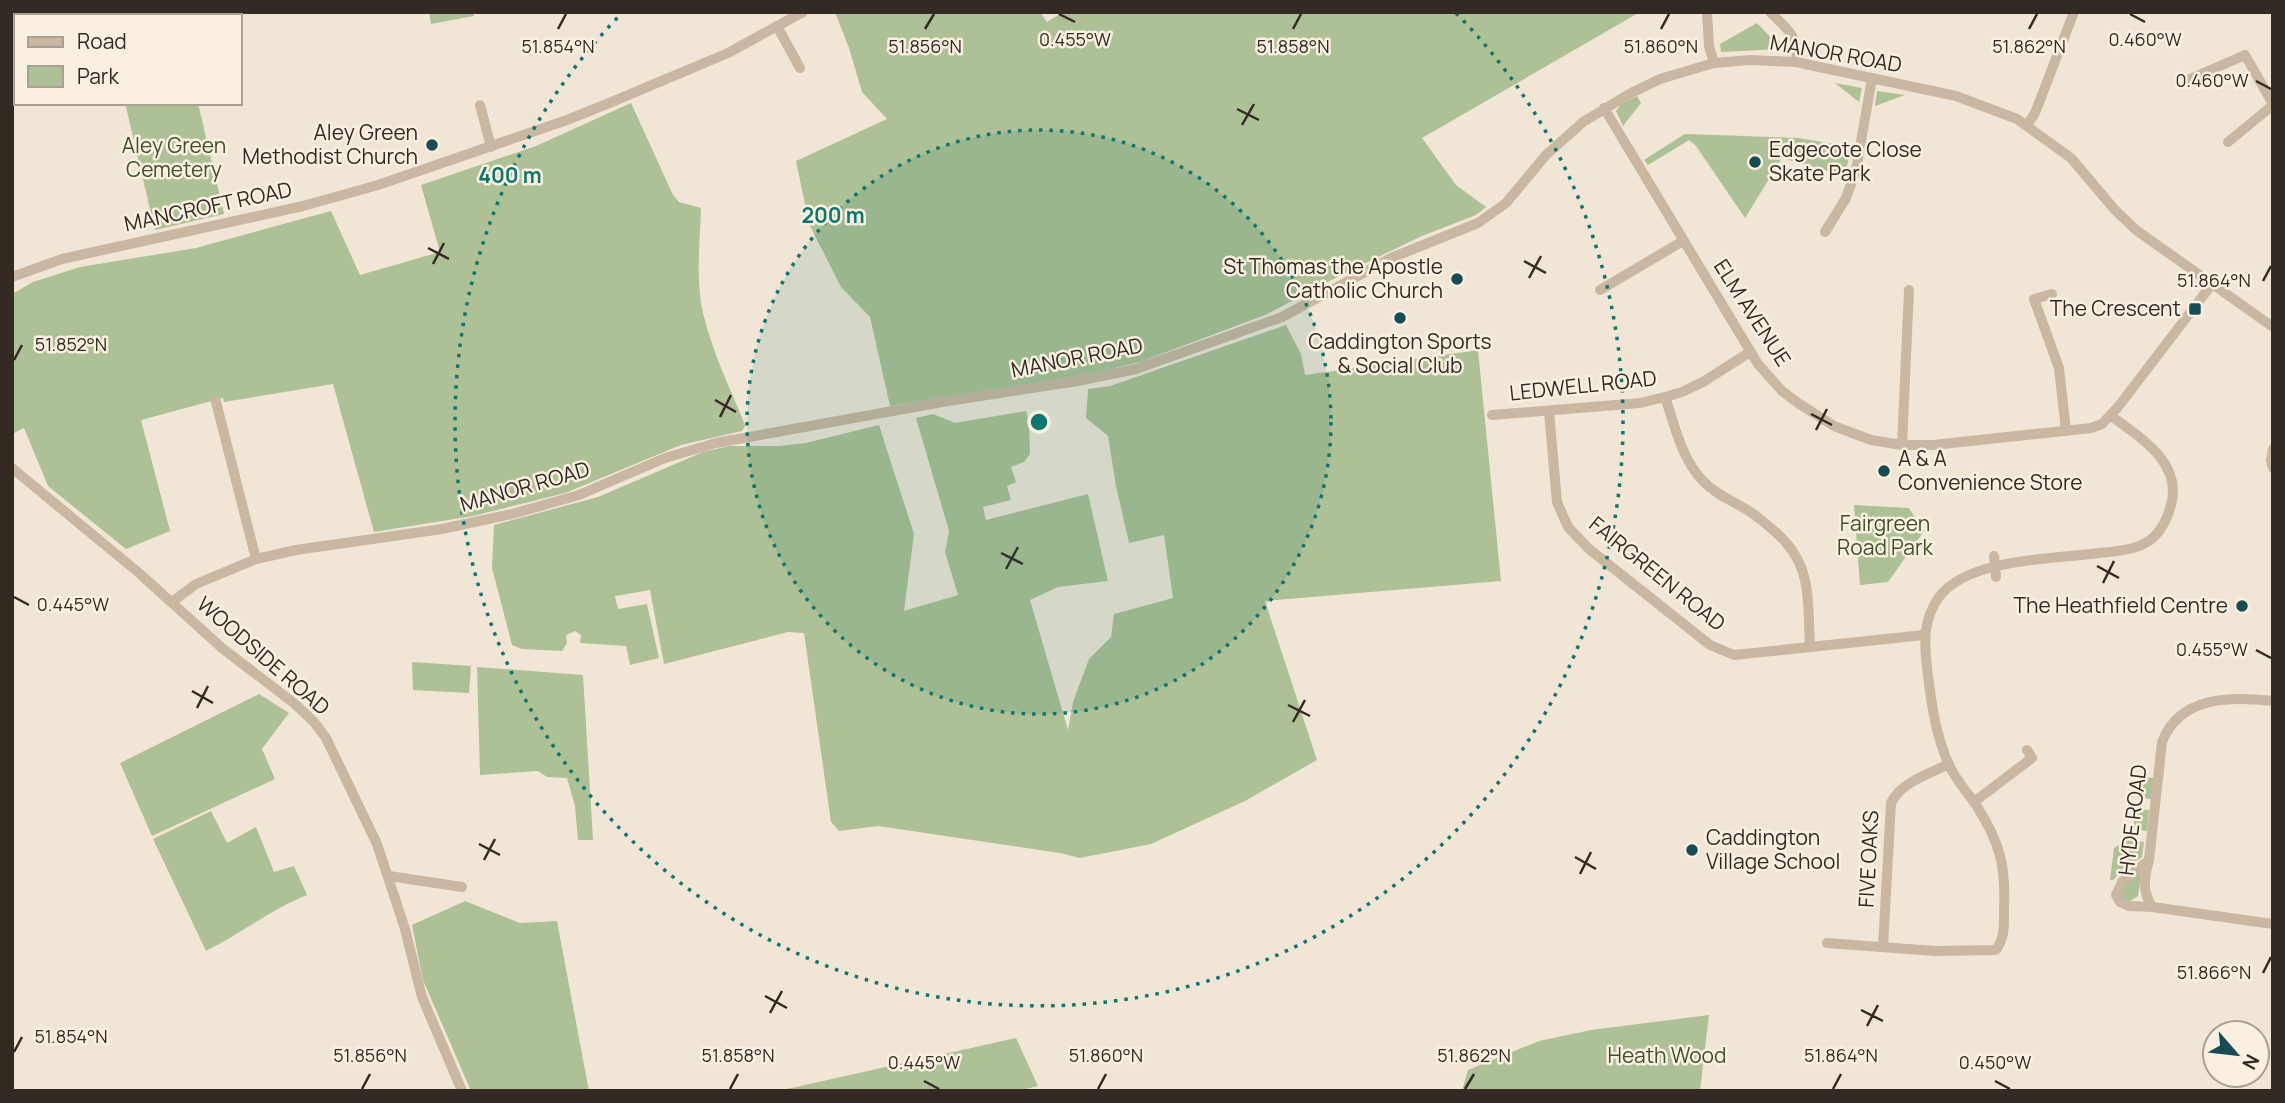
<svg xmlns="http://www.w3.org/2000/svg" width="2285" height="1103" viewBox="0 0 2285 1103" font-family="Manrope,sans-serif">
<rect width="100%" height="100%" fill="#f1e6d5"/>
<!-- green -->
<g fill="#aec095">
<polygon points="429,12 473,12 474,16 431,24"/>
<polygon points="835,12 1040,12 1047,22 1063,12 1640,12 1422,138 1456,185 1486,207 1476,215 1422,236 1345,273 1265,315 1140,362 1086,375 890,406 870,317 841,287 809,224 796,161 887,119 862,92 849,48"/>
<polygon points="1757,23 1782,49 1721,52 1720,44"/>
<polygon points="1835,83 1862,88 1859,102"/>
<polygon points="1877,91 1905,95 1875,106"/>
<polygon points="1637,96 1641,103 1623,126 1616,111 1621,104"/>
<polygon points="125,103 198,103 224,214 155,230"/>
<path d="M631 103 673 195 679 202 701 208C700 243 695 283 704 317 713 353 729 386 743 420L745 426 742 431 681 445 565 493 473 516 374 532 333 384 224 402 223 398 141 420 170 531 126 549 48 486 24 428 12 434V294L33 282 80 267 196 248 331 211 360 275 440 252 421 185 536 146Z"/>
<polygon points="1685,134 1798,138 1851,147 1845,176 1782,158 1745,218 1696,146 1689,140 1648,165 1644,160"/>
<polygon points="1286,325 1301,354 1305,375 1478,350 1501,581 1265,601 1317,760 1245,801 1151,844 1080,858 1060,853 878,826 839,831 831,822 804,633 788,632 664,664 650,590 615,596 618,609 647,604 659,658 630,665 626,646 580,643 581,635 575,631 566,635 567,643 562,651 522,649 512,645 492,568 494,525 598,497 703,452 729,446 779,446 806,443 879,425 914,534 904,611 958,595 945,552 949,531 916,418 933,414 955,423 1026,411 1029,423 1030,454 1024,462 1011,467 1016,482 1007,486 1011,500 983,507 986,520 1088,494 1108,581 1058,587 1030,600 1068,730 1073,702 1089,659 1111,637 1114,614 1173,598 1164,535 1129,543 1116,486 1108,436 1086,418 1088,389 1110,386"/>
<polygon points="1854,505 1909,508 1924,531 1888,582 1860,585"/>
<polygon points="412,662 471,666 469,693 413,690"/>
<polygon points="477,667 583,675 593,840 578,840 575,806 567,778 547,777 538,771 480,775"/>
<polygon points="259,694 289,713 262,749 275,779 152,836 120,763"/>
<polygon points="2141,777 2154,778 2152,799 2138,798"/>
<polygon points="2136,809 2149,810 2147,831 2133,830"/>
<path d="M211 811 227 843 256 827 274 872 294 866 307 895C272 909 240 934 206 951L153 839Z"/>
<polygon points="2128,839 2144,842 2142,857 2126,867 2113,880 2110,880 2114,848"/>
<polygon points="2137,874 2141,874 2138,896 2130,901 2120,898 2123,883"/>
<polygon points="465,901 520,923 557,921 589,1091 471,1091 423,980 412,925"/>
<polygon points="1709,1015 1700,1091 1462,1091 1468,1070 1539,1041 1591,1030"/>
<polygon points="1016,1038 1038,1086 1018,1091 778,1091"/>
</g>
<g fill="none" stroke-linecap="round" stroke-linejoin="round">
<!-- minor -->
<g stroke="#c9b7a1" stroke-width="10">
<polyline points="1707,12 1709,46 1714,63"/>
<path d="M1770 12C1787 29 1800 37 1796 62"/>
<polyline points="777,26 800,68"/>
<polyline points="2190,79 2245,55 2273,104"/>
<polyline points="480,105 491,147"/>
<polyline points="1604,108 1758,364 1782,391 1798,403 1834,426 1871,440 1902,445 1933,445 2091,428 2102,424 2118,407 2212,284"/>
<polyline points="2027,125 2035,113 2074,12"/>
<polyline points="2228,142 2273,105"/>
<polyline points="1825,232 1846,198 1856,170 1872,78"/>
<polyline points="12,277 62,259 303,206 378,185 567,120 614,101 728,53 803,12"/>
<polyline points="1600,290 1683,241"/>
<polyline points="2052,294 2034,299 2059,368 2066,431"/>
<path d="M1665 397C1675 426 1681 458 1703 481 1717 496 1736 502 1752 513 1767 524 1786 539 1795 555 1811 579 1808 617 1810 645"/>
<polyline points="216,402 256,559"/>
<polyline points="1549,411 1557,502 1568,527 1589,549 1710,645 1734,655 1924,635"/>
<polyline points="1492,415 1640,403 1665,397 1682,392 1703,382 1750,352"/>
<polyline points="1902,445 1909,290"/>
<polyline points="2273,449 2271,460 2273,468"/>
<polyline points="12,468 139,573 222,648 295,704 314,722 326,738 377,844 405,929 422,997 462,1091"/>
<polyline points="1994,556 1996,577"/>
<polyline points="172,602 196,584 256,559 296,550 442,529 512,514 579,495 665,458 716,443 948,401 1078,381 1136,369 1282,317 1391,258 1478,223 1506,203 1546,155 1583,122 1631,93 1660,79 1714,63 1750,60 1796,62 1956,96 2017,119 2071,158 2115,210 2136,230 2273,327"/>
<path d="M2273 701C2230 696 2180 696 2162 742L2149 860C2144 878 2142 891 2152 907L2273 924"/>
<polyline points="1974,802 2032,758 2027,750"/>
<polyline points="2148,861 2122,882 2116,895 2120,902 2129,906 2152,907"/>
<polyline points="389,876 462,887"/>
<path d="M1827 943 1935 951 1996 950C2005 937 2004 925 2004 910 2006 866 2000 842 1976 805 1967 792 1956 780 1949 765 1935 734 1931 701 1927 667 1924 641 1923 620 1939 597 1968 558 2055 559 2099 553 2118 551 2140 550 2154 537 2163 528 2168 517 2171 505 2183 462 2139 437 2110 415"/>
<path d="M1883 947 1891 803C1901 782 1929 774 1949 764"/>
</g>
</g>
<!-- ticks -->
<path fill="none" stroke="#332a24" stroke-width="2.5" d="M1059 14 1075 22M2130 14 2145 22M558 29 566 14M925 29 934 14M1293 29 1301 14M1661 29 1669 14M2029 29 2037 14M2256 81 2271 89M1237 109 1259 120M1242 125 1254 104M428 248 449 259M1524 261 1546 273M433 264 444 243M1529 278 1541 256M2263 281 2271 266M14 360 22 345M715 400 736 412M1811 414 1832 425M720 417 731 395M1816 430 1827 409M1001 553 1023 564M2097 566 2119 578M1006 569 1018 547M2103 583 2114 561M14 597 29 605M2256 650 2271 658M192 691 213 703M1288 705 1310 716M197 708 208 686M1293 722 1305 700M479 844 500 855M1575 857 1596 869M484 860 495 839M1580 874 1591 852M2263 973 2271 957M765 996 787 1008M1861 1010 1883 1021M770 1013 782 991M1867 1026 1878 1005M14 1052 22 1037M924 1081 939 1089M1995 1081 2010 1089M362 1089 370 1074M730 1089 738 1074M1098 1089 1106 1074M1465 1089 1474 1074M1833 1089 1841 1074"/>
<!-- distance rings -->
<circle cx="1039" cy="422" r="292" fill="#0f766e" fill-opacity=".12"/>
<g fill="none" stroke="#0f766e" stroke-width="3.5" stroke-dasharray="3.5 7">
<circle cx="1039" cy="422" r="292"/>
<path d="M1456 13A584 584 0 1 1 622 13"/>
</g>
<!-- markers -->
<g fill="#184c55" stroke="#f9f0e1" stroke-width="2.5">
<circle cx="432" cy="145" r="7"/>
<circle cx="1755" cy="162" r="7"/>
<circle cx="1457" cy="279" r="7"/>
<rect x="2188" y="302" width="14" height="14" rx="3.5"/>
<circle cx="1400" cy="318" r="7"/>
<circle cx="1884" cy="471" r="7"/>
<circle cx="2242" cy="606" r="7"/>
<circle cx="1692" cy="850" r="7"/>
</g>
<g text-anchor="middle" stroke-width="5" stroke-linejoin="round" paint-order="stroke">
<!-- street labels -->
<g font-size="21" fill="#332a24" stroke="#f9f0e1">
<text transform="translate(1836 54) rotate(10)" y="7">MANOR ROAD</text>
<text transform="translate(208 207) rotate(-12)" y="7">MANCROFT ROAD</text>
<text transform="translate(1752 313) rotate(57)" y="7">ELM AVENUE</text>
<text transform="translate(1077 358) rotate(-11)" y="7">MANOR ROAD</text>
<text transform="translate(1583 386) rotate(-6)" y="7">LEDWELL ROAD</text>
<text transform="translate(525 487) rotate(-16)" y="7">MANOR ROAD</text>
<text transform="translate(1657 574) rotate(39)" y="7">FAIRGREEN ROAD</text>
<text transform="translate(263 656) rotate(41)" y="7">WOODSIDE ROAD</text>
<text transform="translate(2133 820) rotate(-83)" y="7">HYDE ROAD</text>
<text transform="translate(1869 859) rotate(-87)" y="7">FIVE OAKS</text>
</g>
<!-- poi labels -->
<g font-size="21" fill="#332a24" stroke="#f9f0e1" text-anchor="end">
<text x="418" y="140">Aley Green<tspan x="418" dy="24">Methodist Church</tspan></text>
<text x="1769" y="157" text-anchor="start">Edgecote Close<tspan x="1769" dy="24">Skate Park</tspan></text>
<text x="1443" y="274">St Thomas the Apostle<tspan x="1443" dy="24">Catholic Church</tspan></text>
<text x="2181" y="316">The Crescent</text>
<text x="1400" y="349" text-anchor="middle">Caddington Sports<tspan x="1400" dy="24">&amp; Social Club</tspan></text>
<text x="1898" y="466" text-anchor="start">A &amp; A<tspan x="1898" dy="24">Convenience Store</tspan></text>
<text x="2228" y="613">The Heathfield Centre</text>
<text x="1706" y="845" text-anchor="start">Caddington<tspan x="1706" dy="24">Village School</tspan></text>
</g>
<!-- park labels -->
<g font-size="21" fill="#3f5227" stroke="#f9f0e1">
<text x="174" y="153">Aley Green<tspan x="174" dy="24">Cemetery</tspan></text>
<text x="1885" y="531">Fairgreen<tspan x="1885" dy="24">Road Park</tspan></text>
<text x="1667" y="1063">Heath Wood</text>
</g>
</g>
<g font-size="18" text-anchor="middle" fill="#332a24" stroke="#f9f0e1" stroke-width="5" stroke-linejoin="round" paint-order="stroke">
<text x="1075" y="46">0.455°W</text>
<text x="2145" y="46">0.460°W</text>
<text x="558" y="53">51.854°N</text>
<text x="925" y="53">51.856°N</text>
<text x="1293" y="53">51.858°N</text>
<text x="1661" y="53">51.860°N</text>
<text x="2029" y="53">51.862°N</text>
<text x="2212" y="87">0.460°W</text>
<text x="2214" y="287">51.864°N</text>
<text x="71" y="351">51.852°N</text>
<text x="73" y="611">0.445°W</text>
<text x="2212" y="656">0.455°W</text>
<text x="2214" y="979">51.866°N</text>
<text x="71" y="1043">51.854°N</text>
<text x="370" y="1062">51.856°N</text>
<text x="738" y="1062">51.858°N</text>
<text x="1106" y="1062">51.860°N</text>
<text x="1474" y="1062">51.862°N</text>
<text x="1841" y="1062">51.864°N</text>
<text x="924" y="1069">0.445°W</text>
<text x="1995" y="1069">0.450°W</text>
</g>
<circle cx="1039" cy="422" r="10" fill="#0f766e" stroke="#f9f0e1" stroke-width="3.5"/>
<g font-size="21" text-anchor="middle" font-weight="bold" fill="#0f766e" stroke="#f9f0e1" stroke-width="5" stroke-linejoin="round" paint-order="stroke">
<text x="510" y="183">400 m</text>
<text x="833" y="223">200 m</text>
</g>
<!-- border -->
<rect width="2285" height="1103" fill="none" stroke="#332a24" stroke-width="28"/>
<!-- legend -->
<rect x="14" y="14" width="228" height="91" fill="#f9f0e1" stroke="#aaa195" stroke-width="2"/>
<rect x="28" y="37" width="35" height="10" fill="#c9b7a1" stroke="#aaa195" stroke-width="2"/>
<text x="77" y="49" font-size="21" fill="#332a24">Road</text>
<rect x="28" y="66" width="35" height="21" fill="#aec095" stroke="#aaa195" stroke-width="2"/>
<text x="77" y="84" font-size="21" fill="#332a24">Park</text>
<!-- north arrow -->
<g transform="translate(2236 1054) rotate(118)"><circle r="33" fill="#f9f0e1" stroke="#aaa195" stroke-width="2"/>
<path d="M0-5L12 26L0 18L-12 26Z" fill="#184c55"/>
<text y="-10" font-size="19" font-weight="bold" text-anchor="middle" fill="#332a24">N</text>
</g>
</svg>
